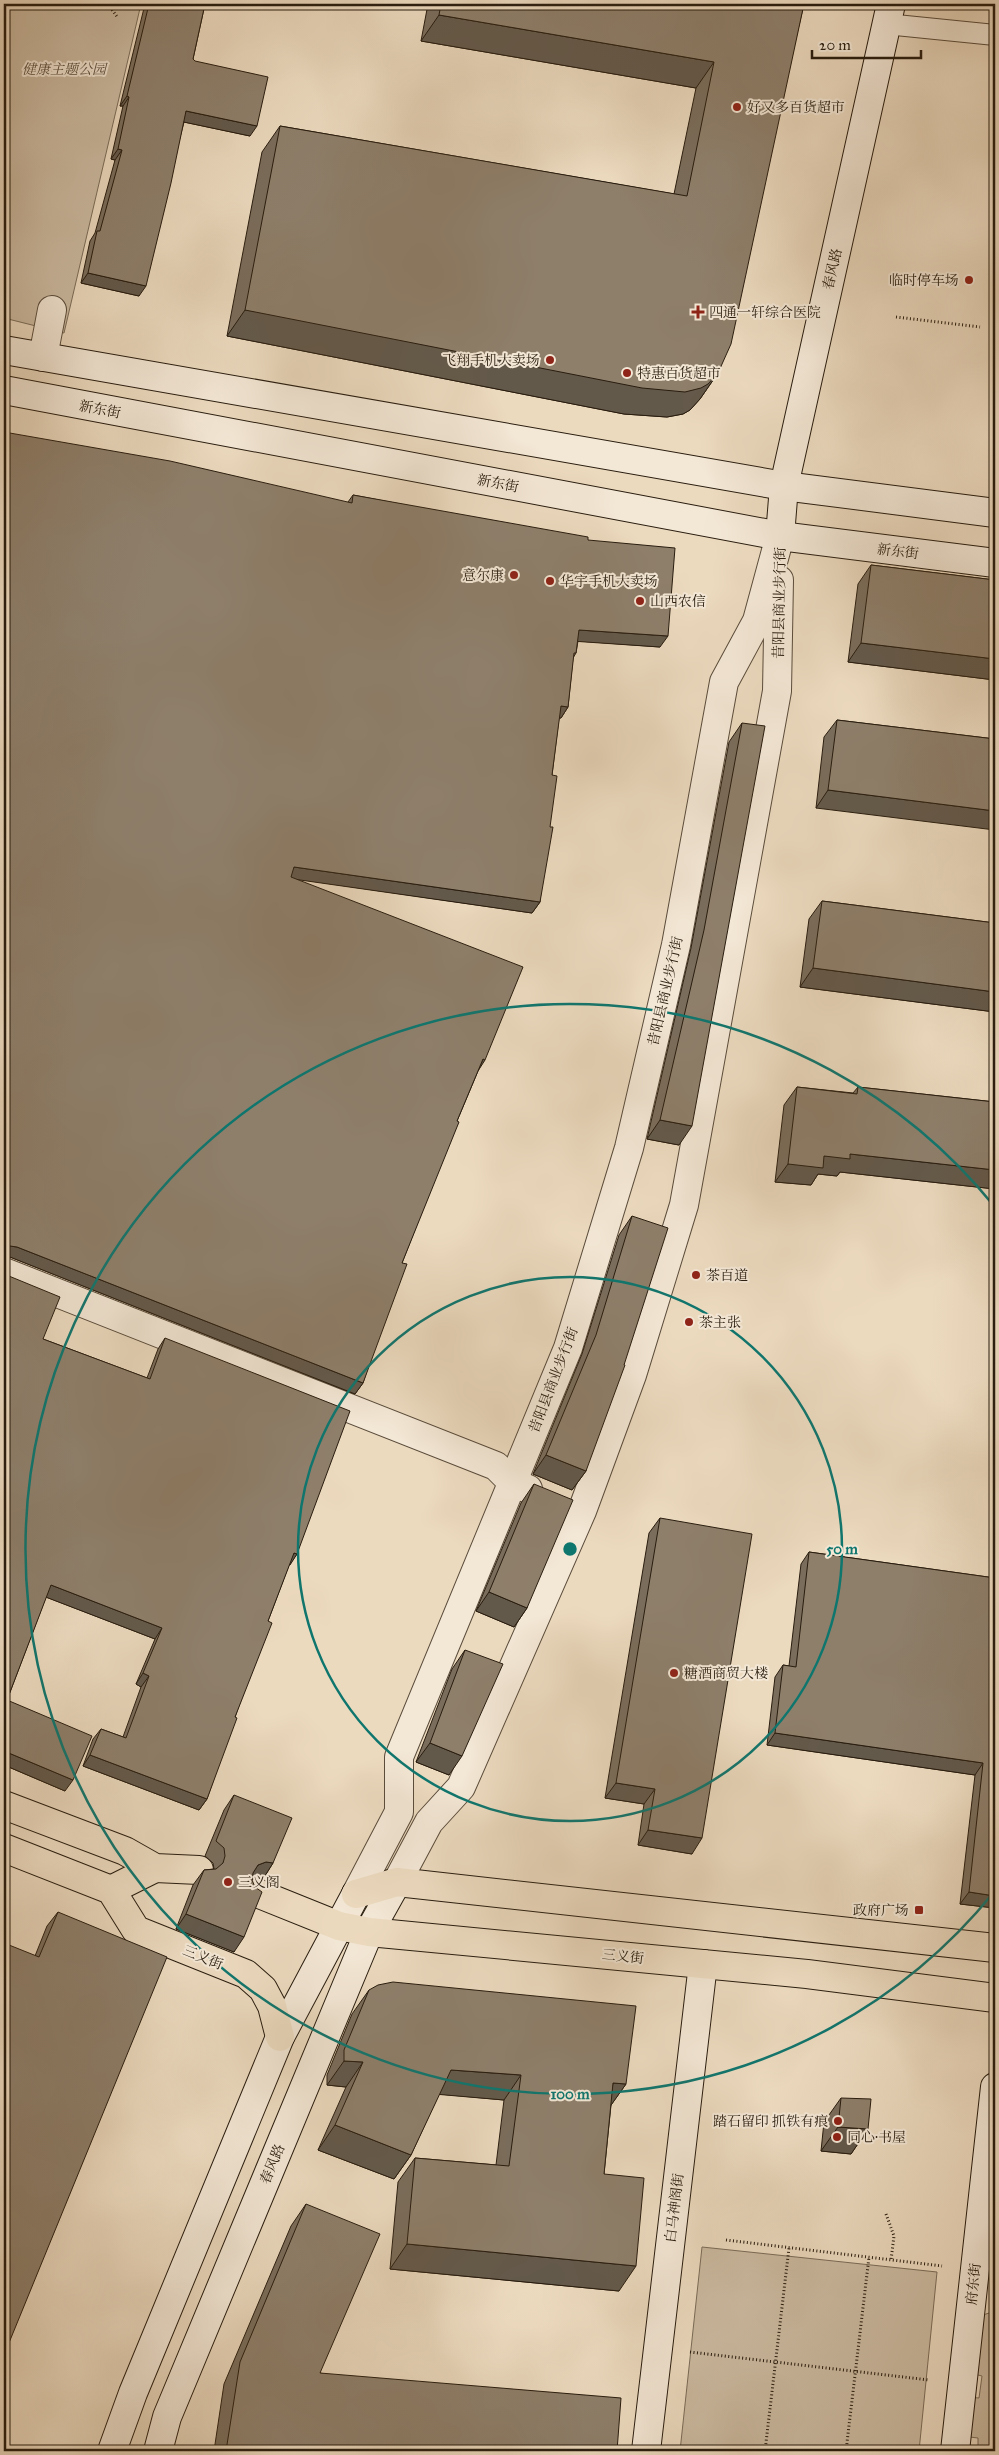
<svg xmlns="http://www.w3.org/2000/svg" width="999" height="2455" viewBox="0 0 999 2455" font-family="'IM FELL Great Primer','Noto Serif SC',serif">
<rect width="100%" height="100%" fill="#ecdabf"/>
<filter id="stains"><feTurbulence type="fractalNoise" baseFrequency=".004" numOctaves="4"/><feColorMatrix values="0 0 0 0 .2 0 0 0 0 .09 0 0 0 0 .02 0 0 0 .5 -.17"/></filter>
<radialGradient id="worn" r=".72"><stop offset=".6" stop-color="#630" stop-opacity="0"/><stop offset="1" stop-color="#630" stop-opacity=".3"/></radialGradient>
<!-- green -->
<g fill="#cbbaa1" stroke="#7a6c58">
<polygon points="4,4 141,4 64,333 4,318"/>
<polygon points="702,2247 937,2272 919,2451 680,2451"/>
<polygon points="995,2311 995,2451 978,2451 978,2438 961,2436 967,2397 979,2398 982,2376 970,2373 977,2317"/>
</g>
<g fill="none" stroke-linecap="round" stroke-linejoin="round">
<defs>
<polyline id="lane" points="886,24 995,35"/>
<g id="street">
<polyline points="43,357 52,310"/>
<polyline points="4,1272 496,1466 512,1482 528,1489"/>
<polyline points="397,1882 429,1822 461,1787 582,1511 632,1375 684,1205 777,691 779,580"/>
<polyline points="356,1894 399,1812 399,1757 568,1348 629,1148 676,945 724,682 757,621 780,536"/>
</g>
<g id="secondary">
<polyline points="4,350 784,486 995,513"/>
<polyline points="4,390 780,536 995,563"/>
<polyline points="780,536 784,486 891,4"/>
<polyline points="112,2451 133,2393 280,2037 356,1894"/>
<polyline points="158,2451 167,2417 369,1932 397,1882"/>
<polyline points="646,2451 703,1964"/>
<polyline points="955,2451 995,2087"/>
</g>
<g id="primary">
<polyline points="4,1805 125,1851 155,1868 199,1870"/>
<polyline points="4,1848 111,1890 136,1930 246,1974 263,1989 272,2006 280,2037"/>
<polyline points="111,1890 155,1868"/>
<polyline points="257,1893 339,1926 369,1932 807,1974 995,1998"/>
<polyline points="356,1894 397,1882 995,1948"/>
</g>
</defs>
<!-- lane casing -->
<use href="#lane" stroke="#5a4c3b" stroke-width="22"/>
<!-- street casing -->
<use href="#street" stroke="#5a4c3b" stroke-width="30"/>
<!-- secondary casing -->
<use href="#secondary" stroke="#291d0f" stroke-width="30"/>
<!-- primary casing -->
<use href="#primary" stroke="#291d0f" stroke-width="30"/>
<!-- path -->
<g stroke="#291d0f" stroke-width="3" stroke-dasharray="1 2.5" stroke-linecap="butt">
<polyline points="108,4 118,18"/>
<polyline points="896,317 980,327"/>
<polyline points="886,2214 894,2236 891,2260"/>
<polyline points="726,2240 942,2266"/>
<polyline points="690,2352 929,2380"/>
<polyline points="765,2451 789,2248"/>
<polyline points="846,2451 869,2257"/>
</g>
<!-- lane -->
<use href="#lane" stroke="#f3e7d5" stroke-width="20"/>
<!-- street -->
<use href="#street" stroke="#f3e7d5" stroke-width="28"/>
<!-- secondary -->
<use href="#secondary" stroke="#f3e7d5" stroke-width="28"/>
<!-- primary -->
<use href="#primary" stroke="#ecdabf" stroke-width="28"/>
</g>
<!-- wall -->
<g fill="#7a6d5c" stroke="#291d0f">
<polygon points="145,4 205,4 193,59 250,136 184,122 139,296 81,283 90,241 95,233 115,160 111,159 123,106 120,106"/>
<polygon points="428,4 804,4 718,373 700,399 690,410 683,414 667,417 624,414 227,336 262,152 280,126 674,194 696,88 421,41"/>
<polygon points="353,495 588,540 660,647 578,641 576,653 573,658 568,707 561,718 559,718 552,775 540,902 532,913 297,879 478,1071 457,1121 402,1263 363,1383 355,1394 10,1257 348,502"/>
<polygon points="871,565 995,580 995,680 848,662 858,584"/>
<polygon points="837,720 995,739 816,808 824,737"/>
<polygon points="742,723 679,1145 647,1139 691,948 729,742"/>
<polygon points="822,901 995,923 995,1012 800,987 809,919"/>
<polygon points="797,1087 853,1093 858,1087 995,1102 995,1189 840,1172 837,1176 818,1174 811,1185 775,1182 784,1105"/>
<polygon points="632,1216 586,1471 572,1490 533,1474 582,1354 619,1235"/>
<polygon points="4,1274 43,1339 147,1378 158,1349 165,1338 297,1554 289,1565 268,1621 207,1799 199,1810 83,1766 93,1739 101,1729 123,1737 141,1687 136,1684 155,1639 46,1597 7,1700 65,1791 4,1765"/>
<polygon points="534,1484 527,1608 514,1627 476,1611 521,1503"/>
<polygon points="660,1518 692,1854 638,1845 644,1804 605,1798 649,1533"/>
<polygon points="809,1552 995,1578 995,1908 960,1904 975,1775 767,1745 775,1677 783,1665 789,1666 801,1564"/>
<polygon points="465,1650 449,1775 416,1762 452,1669"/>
<polygon points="234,1795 273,1863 263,1879 255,1878 252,1879 234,1952 176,1929 193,1885 204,1870 214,1869 213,1863 205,1856 224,1810"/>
<polygon points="58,1912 4,2355 35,1956 47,1926"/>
<polygon points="369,1990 626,2084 611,2105 604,2174 619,2291 390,2269 398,2182 415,2158 496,2165 504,2100 439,2094 411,2155 394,2179 318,2150 346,2087 327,2085 327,2075 352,2014"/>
<polygon points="841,2098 868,2129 851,2154 821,2151 824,2122"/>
<polygon points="306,2204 320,2373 617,2451 214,2451 224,2384 291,2226"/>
</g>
<!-- shaded-wall -->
<g fill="#63594b" stroke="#291d0f">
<polygon points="439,15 714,62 696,88 421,41"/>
<polygon points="127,96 129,97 123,106 120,106"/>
<polygon points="186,111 257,126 250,136 179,121"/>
<polygon points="118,149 122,150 115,160 111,159"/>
<polygon points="88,273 146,286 139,296 81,283"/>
<polygon points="245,310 718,373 700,399 690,410 683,414 667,417 624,414 227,336"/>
<polygon points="579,630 668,636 660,647 571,641"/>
<polygon points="861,643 995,659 995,680 848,662"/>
<polygon points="561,706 568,707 561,718 553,717"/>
<polygon points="828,790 995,811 995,830 816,808"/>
<polygon points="294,867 540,902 532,913 286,878"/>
<polygon points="813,968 995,992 995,1012 800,987"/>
<polygon points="483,1059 485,1060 478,1071"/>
<polygon points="660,1120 692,1126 679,1145 647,1139"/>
<polygon points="850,1154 995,1170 995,1189 840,1172 837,1176 818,1174 811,1185 775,1182 788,1164 824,1156"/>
<polygon points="10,1246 17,1247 363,1383 355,1394 10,1257 4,1257 4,1248"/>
<polygon points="546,1455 586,1471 572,1490 533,1474"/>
<polygon points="294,1553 297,1554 290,1565 286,1564"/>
<polygon points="51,1585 162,1628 155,1639 43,1596"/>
<polygon points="489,1592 527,1608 514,1627 476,1611"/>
<polygon points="143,1673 149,1676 141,1687 136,1684"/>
<polygon points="775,1733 983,1763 975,1775 767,1745"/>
<polygon points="430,1743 462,1756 449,1775 416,1762"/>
<polygon points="4,1751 73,1780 65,1791 4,1765"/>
<polygon points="90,1755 207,1799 199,1810 83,1766"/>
<polygon points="616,1783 655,1789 644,1804 605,1798"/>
<polygon points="648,1830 702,1838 692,1854 638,1845"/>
<polygon points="266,1862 273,1863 263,1879 255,1878 248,1880 258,1865"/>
<polygon points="969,1892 995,1896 995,1908 960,1904"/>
<polygon points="186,1914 244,1937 234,1952 176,1929"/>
<polygon points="344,2061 363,2062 346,2087 327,2085"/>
<polygon points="451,2070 521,2075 504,2100 434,2094"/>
<polygon points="613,2083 626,2084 609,2108"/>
<polygon points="335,2125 411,2155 394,2179 318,2150"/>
<polygon points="838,2127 868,2129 851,2154 821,2151"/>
<polygon points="407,2244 636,2266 619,2291 390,2269"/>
</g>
<!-- building -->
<g fill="#8e7f6b" stroke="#291d0f">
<polygon points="149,4 205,4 193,59 195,61 268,77 257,126 186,111 171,183 146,286 88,273 97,231 100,231 122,150 118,149 129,97 127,96"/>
<polygon points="441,4 804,4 731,344 718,373 708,384 701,388 685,392 642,388 245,310 280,126 687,196 714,62 439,15"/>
<polygon points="4,432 170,461 352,503 353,495 588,537 588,540 675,548 668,636 579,630 576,653 574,653 568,707 561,706 552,775 557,776 550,827 553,827 540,902 294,867 291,877 523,967 485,1060 483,1059 457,1121 459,1122 402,1263 407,1264 363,1383 17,1247 10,1246 4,1248"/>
<polygon points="871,565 995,580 995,659 861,643"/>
<polygon points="837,720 995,739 995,811 828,790"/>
<polygon points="742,723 765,726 692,1126 660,1120 704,930"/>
<polygon points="822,901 995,923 995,992 813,968"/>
<polygon points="797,1087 857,1094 858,1087 995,1102 995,1170 850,1154 850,1159 824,1156 823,1168 788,1164"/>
<polygon points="632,1216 668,1228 624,1365 625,1365 586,1471 546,1455 596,1335"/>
<polygon points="4,1274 60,1297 43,1339 150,1379 165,1338 350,1411 297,1554 294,1553 268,1621 272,1623 235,1717 237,1718 207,1799 90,1755 101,1729 126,1738 149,1676 143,1673 162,1628 51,1585 7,1700 92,1736 73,1780 4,1751"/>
<polygon points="534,1484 573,1500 527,1608 489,1592"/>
<polygon points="660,1518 752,1534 702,1838 648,1830 655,1789 616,1783"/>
<polygon points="809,1552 995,1578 995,1896 969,1892 983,1763 775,1733 783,1665 796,1667"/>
<polygon points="465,1650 503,1664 462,1756 430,1743"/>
<polygon points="234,1795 292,1818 273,1863 266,1862 258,1865 253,1873 252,1880 255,1887 262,1892 244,1937 186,1914 204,1870 216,1869 223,1863 225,1856 224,1848 216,1841"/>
<polygon points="58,1912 167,1957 4,2355 4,1943 39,1957"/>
<polygon points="393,1982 636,2006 626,2084 613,2083 604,2174 644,2178 636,2266 407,2244 415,2158 509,2166 521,2075 451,2070 411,2155 335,2125 363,2062 344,2061 344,2050 369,1990 378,1985"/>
<polygon points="841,2098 871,2099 868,2129 838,2127"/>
<polygon points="306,2204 380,2234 320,2373 621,2398 617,2451 226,2451 240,2362"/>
</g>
<!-- distance rings -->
<g fill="none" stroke="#0f766e" stroke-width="2.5">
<circle cx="570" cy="1549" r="272"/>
<path d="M994 1892A545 545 0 1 1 994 1206"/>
</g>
<!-- markers -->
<g fill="#8f2418" stroke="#f3e7d5" stroke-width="2">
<circle cx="737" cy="107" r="5"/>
<circle cx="969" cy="280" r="5"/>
<path d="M695.5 304.5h5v5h5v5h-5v5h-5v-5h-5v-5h5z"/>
<circle cx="550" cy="360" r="5"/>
<circle cx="627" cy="373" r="5"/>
<circle cx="514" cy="575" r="5"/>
<circle cx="550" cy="581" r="5"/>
<circle cx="640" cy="601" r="5"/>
<circle cx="696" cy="1275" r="5"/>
<circle cx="689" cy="1322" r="5"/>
<circle cx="674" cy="1673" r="5"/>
<circle cx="228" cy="1882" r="5"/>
<rect x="914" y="1905" width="10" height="10" rx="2.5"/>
<circle cx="838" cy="2121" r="5"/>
<circle cx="837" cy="2137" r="5"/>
</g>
<g text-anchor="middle" stroke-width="4" stroke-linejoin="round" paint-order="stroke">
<!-- park labels -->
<g font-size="14" font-style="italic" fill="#5a4c3b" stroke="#f3e7d5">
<text x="64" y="74">健康主题公园</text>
</g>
<!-- poi labels -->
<g font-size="14" fill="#291d0f" stroke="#f3e7d5" text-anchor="start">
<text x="747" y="112">好又多百货超市</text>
<text x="959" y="285" text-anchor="end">临时停车场</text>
<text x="709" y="317">四通一轩综合医院</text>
<text x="540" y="365" text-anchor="end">飞翔手机大卖场</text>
<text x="637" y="378">特惠百货超市</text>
<text x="504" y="580" text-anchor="end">意尔康</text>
<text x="560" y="586">华宇手机大卖场</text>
<text x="650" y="606">山西农信</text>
<text x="706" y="1280">茶百道</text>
<text x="699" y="1327">茶主张</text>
<text x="684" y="1678">糖酒商贸大楼</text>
<text x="238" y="1887">三义阁</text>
<text x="909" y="1915" text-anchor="end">政府广场</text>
<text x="828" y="2126" text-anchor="end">踏石留印 抓铁有痕</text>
<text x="847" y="2142">同心·书屋</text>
</g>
<!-- street labels -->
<g font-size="14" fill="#291d0f" stroke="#f3e7d5">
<text transform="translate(832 269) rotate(-77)" y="5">春风路</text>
<text transform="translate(100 409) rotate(11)" y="5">新东街</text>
<text transform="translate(498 483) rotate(11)" y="5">新东街</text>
<text transform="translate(898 551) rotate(7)" y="5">新东街</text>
<text transform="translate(779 603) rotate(-89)" y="5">昔阳县商业步行街</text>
<text transform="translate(665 991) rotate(-77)" y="5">昔阳县商业步行街</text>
<text transform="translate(553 1380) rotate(-69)" y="5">昔阳县商业步行街</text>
<text transform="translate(623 1956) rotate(6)" y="5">三义街</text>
<text transform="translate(203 1957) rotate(22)" y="5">三义街</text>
<text transform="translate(272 2164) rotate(-67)" y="5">春风路</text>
<text transform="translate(674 2208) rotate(-83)" y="5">白马神阁街</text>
<text transform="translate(973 2284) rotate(-84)" y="5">府东街</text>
</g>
</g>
<circle cx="570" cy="1549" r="8" fill="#0f766e" stroke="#f3e7d5" stroke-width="2.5"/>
<g font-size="15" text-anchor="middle" font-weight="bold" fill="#0f766e" stroke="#f3e7d5" stroke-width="4" stroke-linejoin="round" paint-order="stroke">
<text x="842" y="1554">50 m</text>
<text x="570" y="2099">100 m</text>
</g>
<!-- margin -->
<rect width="999" height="2455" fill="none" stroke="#ecdabf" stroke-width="20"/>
<rect x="5" y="5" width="989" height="2445" fill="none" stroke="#291d0f" stroke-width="2.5"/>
<rect x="10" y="10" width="979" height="2435" fill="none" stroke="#291d0f"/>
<!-- scale -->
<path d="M812 50v8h109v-8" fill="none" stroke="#291d0f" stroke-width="2.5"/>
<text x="819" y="50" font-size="15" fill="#291d0f" stroke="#f3e7d5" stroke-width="4" paint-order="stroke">20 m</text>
<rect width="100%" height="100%" filter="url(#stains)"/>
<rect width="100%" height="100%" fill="url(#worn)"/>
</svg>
